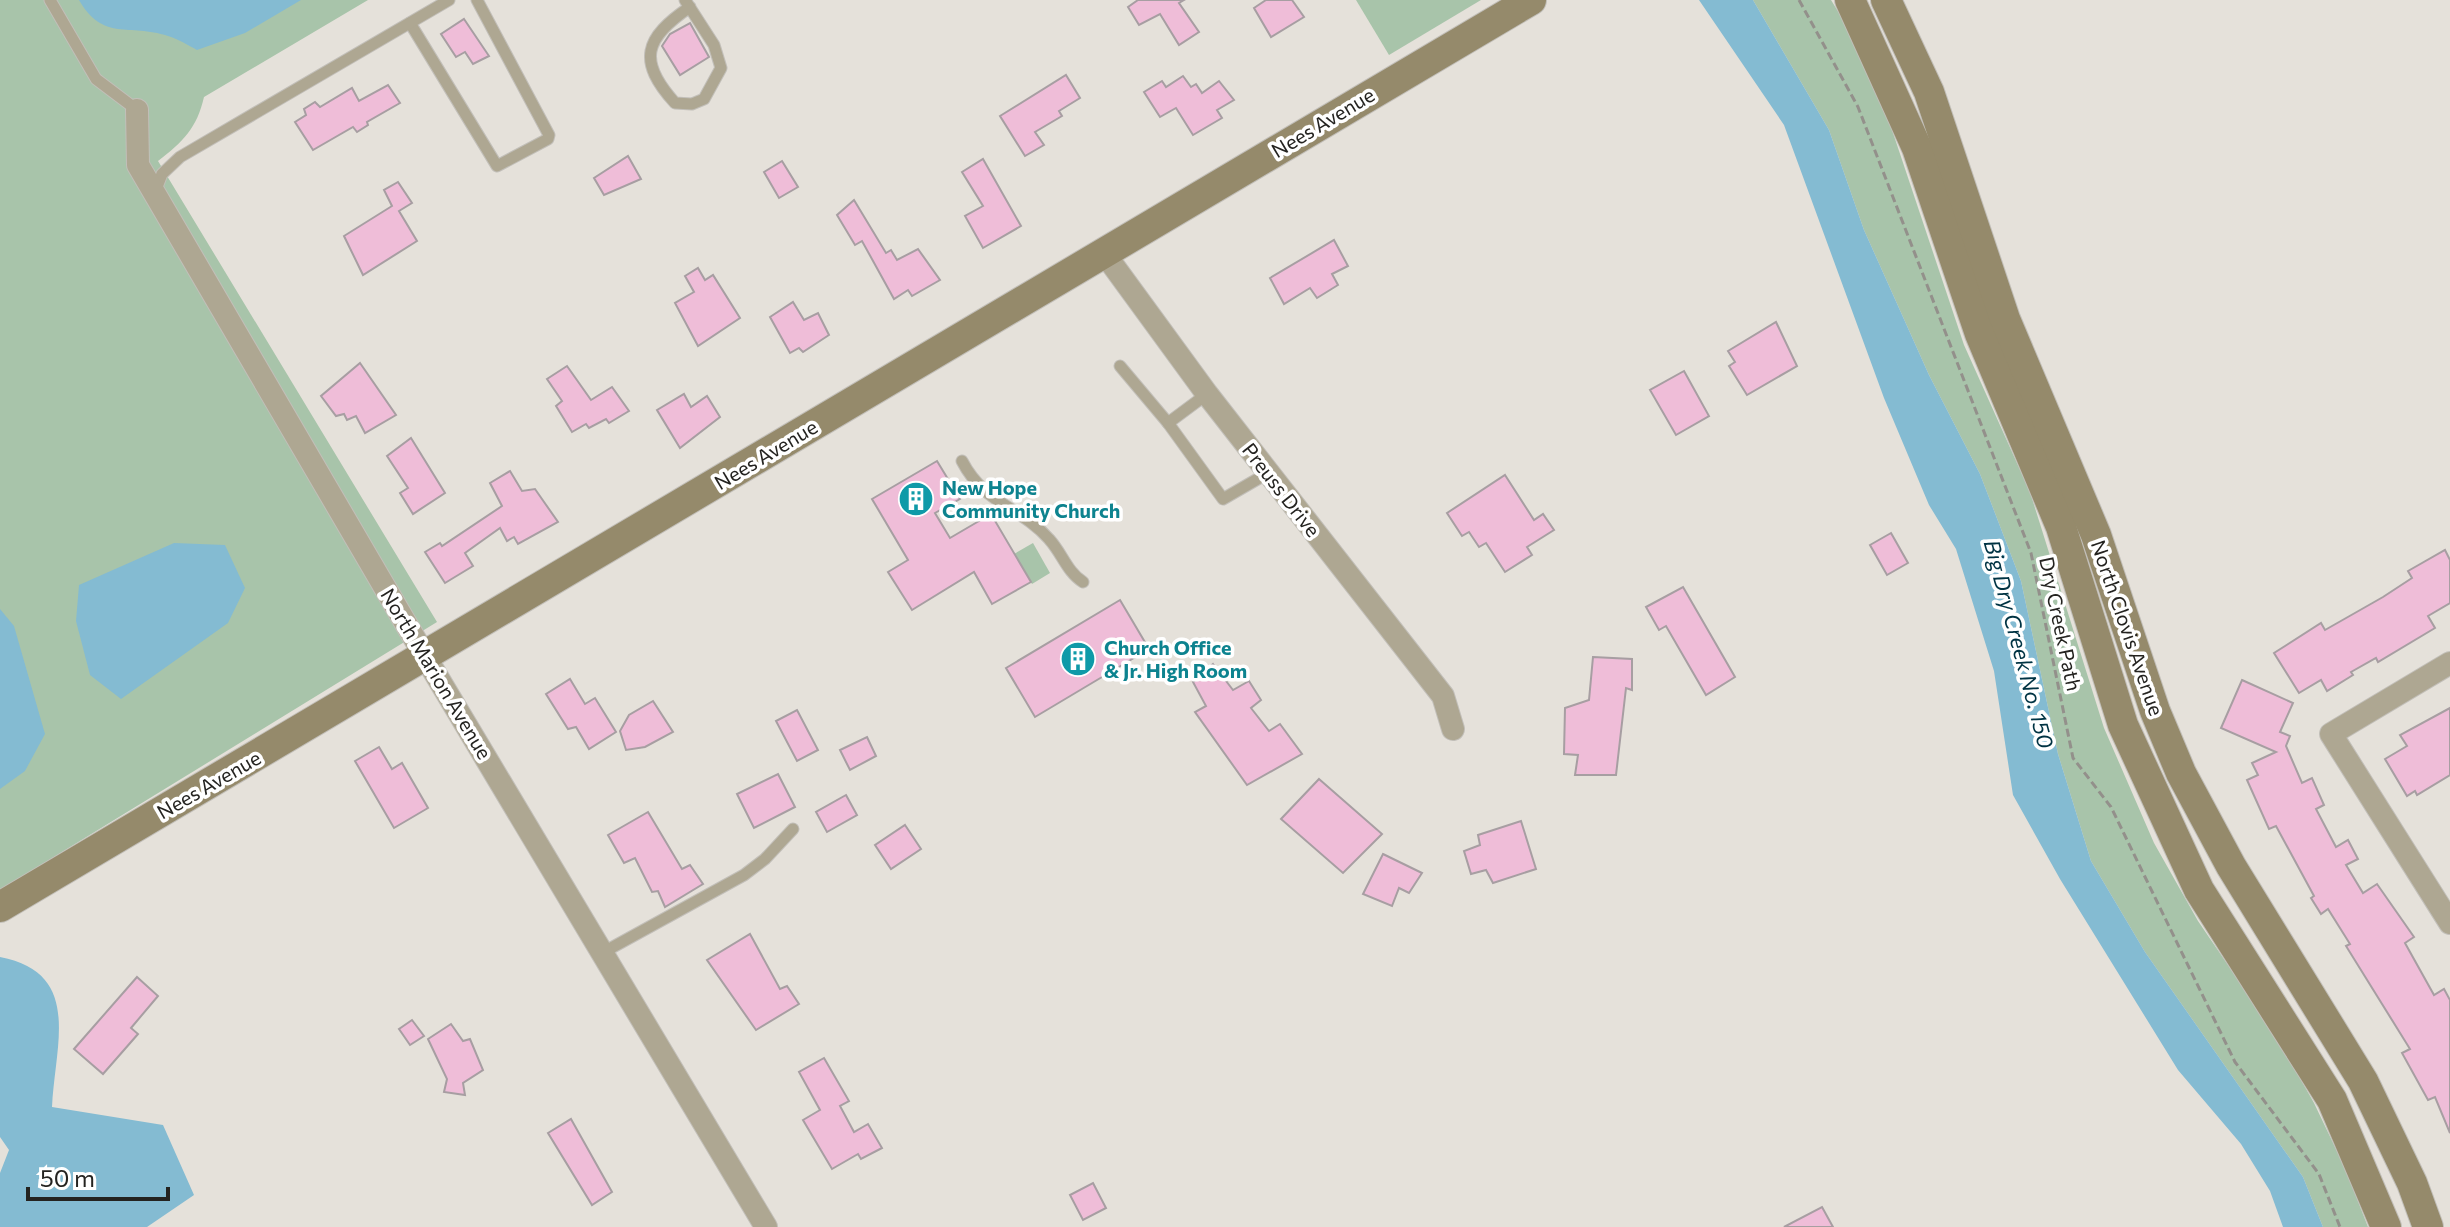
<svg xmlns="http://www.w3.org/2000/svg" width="2450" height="1227" viewBox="0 0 2450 1227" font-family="Commissioner,sans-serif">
<rect width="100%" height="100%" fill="#e5e1da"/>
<!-- green -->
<g fill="#a8c4aa">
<path d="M0 0H368L204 97C197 128 183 142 158 161L437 622 0 890Z"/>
<polygon points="1356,0 1481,0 1389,55"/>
<polygon points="1753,0 1831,0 1839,13 1887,115 1964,345 2030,492 2104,728 2154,843 2198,921 2275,1034 2314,1103 2345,1168 2368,1227 2323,1227 2303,1177 2145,952 2091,861 2058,754 2021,581 1980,474 1929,375 1864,230 1829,130"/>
<polygon points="1033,543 1050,573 1032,584 1014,554"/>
</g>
<!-- water -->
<g fill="#84bbd2">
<path d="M79 0H301L245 33 197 50C188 45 178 39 168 36 129 23 103 42 79 0Z"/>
<polygon points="1699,0 1753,0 1829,130 1864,230 1929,375 1980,474 2021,581 2058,754 2091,861 2145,952 2303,1177 2323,1227 2283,1227 2270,1191 2241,1144 2178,1070 2060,879 2013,795 1994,671 1956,549 1929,505 1884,398 1784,125"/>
<polygon points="174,543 225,545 245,588 228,623 121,699 90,675 76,621 79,585"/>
<polygon points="0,609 14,626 45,734 25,771 0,789"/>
<path d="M0 957C83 973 55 1044 52 1107L163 1125 194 1195 147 1227H0V1173L9 1150 0 1137Z"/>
</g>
<!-- building -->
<g fill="#efbdd8" stroke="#a79ea2" stroke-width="2">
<polygon points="1138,0 1184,0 1179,3 1199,32 1179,45 1160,14 1139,25 1128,7"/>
<polygon points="1266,0 1292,0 1304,17 1271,37 1254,8"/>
<polygon points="464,19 489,56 473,64 465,52 456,57 441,34"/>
<polygon points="690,23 709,57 680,75 662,46 670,34"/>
<polygon points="1066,75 1080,98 1059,111 1062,116 1035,132 1044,145 1025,156 1000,116"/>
<polygon points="1183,76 1191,87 1196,84 1202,93 1219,81 1234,100 1217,110 1222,118 1193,135 1176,108 1160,117 1144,92 1162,81 1166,87"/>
<polygon points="388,85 400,103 367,122 368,125 357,132 353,127 313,150 295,122 306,115 304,109 315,102 320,107 352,88 359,101"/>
<polygon points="628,156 641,179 604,195 594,178"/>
<polygon points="983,159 1021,226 983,248 965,216 983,206 962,172"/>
<polygon points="782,161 798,187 779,198 764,172"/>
<polygon points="398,182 412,203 399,211 417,241 363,275 344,236 392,206 384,190"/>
<polygon points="854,200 886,253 891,250 897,260 918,249 940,280 912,296 908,290 894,299 862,241 855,245 837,215"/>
<polygon points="1334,240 1348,266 1332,274 1338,285 1317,298 1310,288 1284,304 1270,278"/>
<polygon points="698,268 705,280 713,275 740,318 698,346 675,303 694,292 685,276"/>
<polygon points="793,302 804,320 818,313 829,335 803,352 799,348 790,353 770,317"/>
<polygon points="1776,322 1797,366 1747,395 1729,366 1735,362 1728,351"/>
<polygon points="360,363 396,415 365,433 356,416 347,420 344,414 336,416 321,396"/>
<polygon points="567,366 591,400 612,387 629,411 609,423 606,419 589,428 586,424 572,432 556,406 562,401 547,379"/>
<polygon points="1684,371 1709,416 1676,435 1650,390"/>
<polygon points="684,394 691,407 707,396 720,417 680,448 657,410"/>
<polygon points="411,438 445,493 413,514 400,493 408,488 387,456"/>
<polygon points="937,461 960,499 935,513 950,538 991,514 1031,582 992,604 974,572 912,610 888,572 908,560 872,499"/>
<polygon points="510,471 522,491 535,489 558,522 518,544 514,537 507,541 500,528 465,553 473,566 445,583 425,552 440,543 442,546 502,506 490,483"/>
<polygon points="1505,475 1534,520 1543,514 1554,530 1527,547 1532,555 1505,572 1486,543 1479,547 1469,532 1462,536 1447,513"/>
<polygon points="1891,533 1908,563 1887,575 1870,545"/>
<polygon points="2445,550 2450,560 2450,603 2428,616 2435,628 2378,662 2376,658 2351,672 2353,675 2327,691 2321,680 2299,693 2274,653 2321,623 2325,630 2383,597 2412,578 2408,571"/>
<polygon points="1683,587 1735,677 1706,695 1666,626 1659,630 1646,607"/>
<polygon points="1120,600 1149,649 1035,717 1006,668"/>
<polygon points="1593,657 1632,659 1632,690 1626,688 1616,775 1575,775 1578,755 1564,754 1565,708 1589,700"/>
<polygon points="1213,664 1233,690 1249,681 1261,700 1251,708 1269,731 1280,724 1302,754 1247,785 1195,712 1206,706 1193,682"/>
<polygon points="570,679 585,704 595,698 616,732 589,749 576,727 568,729 546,694"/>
<polygon points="2242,680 2293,703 2280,732 2290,736 2286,746 2302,783 2312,778 2324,805 2316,809 2336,847 2348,840 2358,859 2346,865 2363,893 2377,884 2414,937 2405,943 2434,995 2444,989 2450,1000 2450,1133 2435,1097 2428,1100 2402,1053 2410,1049 2346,946 2350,944 2328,909 2321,914 2311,898 2314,896 2276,826 2269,829 2247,780 2258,775 2252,763 2276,752 2221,728"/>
<polygon points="653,701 673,732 645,747 626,750 620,731 629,715"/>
<polygon points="2450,708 2450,775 2417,795 2415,791 2407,796 2385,759 2407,746 2400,735"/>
<polygon points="797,710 818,750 797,761 776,721"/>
<polygon points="867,737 876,756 850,770 840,750"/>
<polygon points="379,747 392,769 402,763 428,808 394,828 355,761"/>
<polygon points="778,774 795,807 754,828 737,794"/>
<polygon points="1319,779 1382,834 1343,873 1281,819"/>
<polygon points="846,795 857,815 827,832 816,812"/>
<polygon points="648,812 682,869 690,865 703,884 665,907 658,891 652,892 635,858 624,863 608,835"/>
<polygon points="1521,821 1536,869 1493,883 1486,870 1471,874 1464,851 1480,845 1478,835"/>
<polygon points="905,825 921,849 891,869 875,845"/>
<polygon points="1383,854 1422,873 1409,893 1399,888 1392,906 1363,894"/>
<polygon points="750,934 780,989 787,986 799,1004 756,1030 707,960"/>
<polygon points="137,977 158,996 131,1028 138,1034 103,1074 74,1049"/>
<polygon points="412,1020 424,1036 410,1045 399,1029"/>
<polygon points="451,1024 463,1041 470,1039 483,1070 463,1083 465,1095 444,1092 447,1079 428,1039"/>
<polygon points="824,1058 849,1101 840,1106 854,1132 868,1124 882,1148 861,1159 858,1154 832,1169 803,1120 820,1110 799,1072"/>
<polygon points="571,1119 612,1192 592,1205 548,1133"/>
<polygon points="1093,1183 1106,1208 1083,1220 1070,1195"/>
<polygon points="1822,1207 1833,1227 1784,1227"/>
</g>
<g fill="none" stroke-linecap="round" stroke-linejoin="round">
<defs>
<g id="lane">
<polyline points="50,0 96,79 137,110"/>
<path d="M685 0 714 45 721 68 704 99 692 104 675 103C637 61 644 38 690 7"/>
<polyline points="410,23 497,166 548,139 549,135 477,0"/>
<polyline points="155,192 162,174 180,157 449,0"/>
<polyline points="1120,366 1168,423 1223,499 1268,473"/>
<polyline points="1168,423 1207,394"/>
<path d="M962 461C984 504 1021 507 1049 539 1062 553 1067 572 1083 582"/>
<polyline points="602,953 744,875 765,859 793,829"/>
</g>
<g id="street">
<polyline points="137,110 138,165 426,658 766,1227"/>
<polyline points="1104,253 1207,394 1443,696 1453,729"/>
<polyline points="2450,663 2331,734 2450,923"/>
</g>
<g id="secondary">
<polyline points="1850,0 1917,148 1980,334 2061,527 2123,725 2199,890 2332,1100 2386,1227"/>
<polyline points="1886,0 1929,92 2005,319 2096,535 2155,711 2181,773 2231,866 2363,1081 2412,1183 2428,1227"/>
<polyline points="0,907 1531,0"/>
</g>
</defs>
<!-- lane casing -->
<use href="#lane" stroke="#c2bfb9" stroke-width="13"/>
<!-- street casing -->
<use href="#street" stroke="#c2bfb9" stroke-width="24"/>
<!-- secondary casing -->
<use href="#secondary" stroke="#c2bfb9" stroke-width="32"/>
<!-- path -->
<polyline stroke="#93908b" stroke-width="3" stroke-dasharray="8 4" stroke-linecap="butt" points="1799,0 1858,107 2031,553 2073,758 2111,807 2235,1062 2319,1174 2340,1227"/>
<!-- lane -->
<use href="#lane" stroke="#aea792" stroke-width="11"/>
<!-- street -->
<use href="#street" stroke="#aea792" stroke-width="22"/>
<!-- secondary -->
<use href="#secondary" stroke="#958a6b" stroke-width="30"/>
</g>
<!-- icons -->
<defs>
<symbol id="building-disc" viewBox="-11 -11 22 22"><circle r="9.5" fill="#0f9aa8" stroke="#fff"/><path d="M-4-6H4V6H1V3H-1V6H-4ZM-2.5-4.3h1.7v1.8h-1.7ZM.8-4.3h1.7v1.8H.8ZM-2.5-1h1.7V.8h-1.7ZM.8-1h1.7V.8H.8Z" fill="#fff"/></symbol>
</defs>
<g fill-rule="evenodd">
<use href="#building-disc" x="896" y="479" width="40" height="40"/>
<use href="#building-disc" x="1058" y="639" width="40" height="40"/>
</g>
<g text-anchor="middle" stroke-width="7" stroke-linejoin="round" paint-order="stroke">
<!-- street labels -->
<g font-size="20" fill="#242320" stroke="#fff">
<text transform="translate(1323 123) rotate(-31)" y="7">Nees Avenue</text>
<text transform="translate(766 455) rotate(-31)" y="7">Nees Avenue</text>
<text transform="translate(1281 490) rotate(52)" y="7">Preuss Drive</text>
<text transform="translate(2060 624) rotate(78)" y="7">Dry Creek Path</text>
<text transform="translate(2127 628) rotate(71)" y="7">North Clovis Avenue</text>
<text transform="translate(436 674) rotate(59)" y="7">North Marion Avenue</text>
<text transform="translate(209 785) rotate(-30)" y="7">Nees Avenue</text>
</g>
<!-- culture labels -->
<g font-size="20" font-weight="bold" fill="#0d838f" stroke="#fff" text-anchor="start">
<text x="942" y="495">New Hope<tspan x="942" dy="23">Community Church</tspan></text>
<text x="1104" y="655">Church Office<tspan x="1104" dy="23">&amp; Jr. High Room</tspan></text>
</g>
<!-- water labels -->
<g font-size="22" font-style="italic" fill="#003343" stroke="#fff">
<text transform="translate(2019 644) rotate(75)" y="8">Big Dry Creek No. 150</text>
</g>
</g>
<!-- scale -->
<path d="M28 1187v12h140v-12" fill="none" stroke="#242320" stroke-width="4"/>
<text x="40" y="1187" font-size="24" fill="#242320" stroke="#ffffff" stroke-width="6" paint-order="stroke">50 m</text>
</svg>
